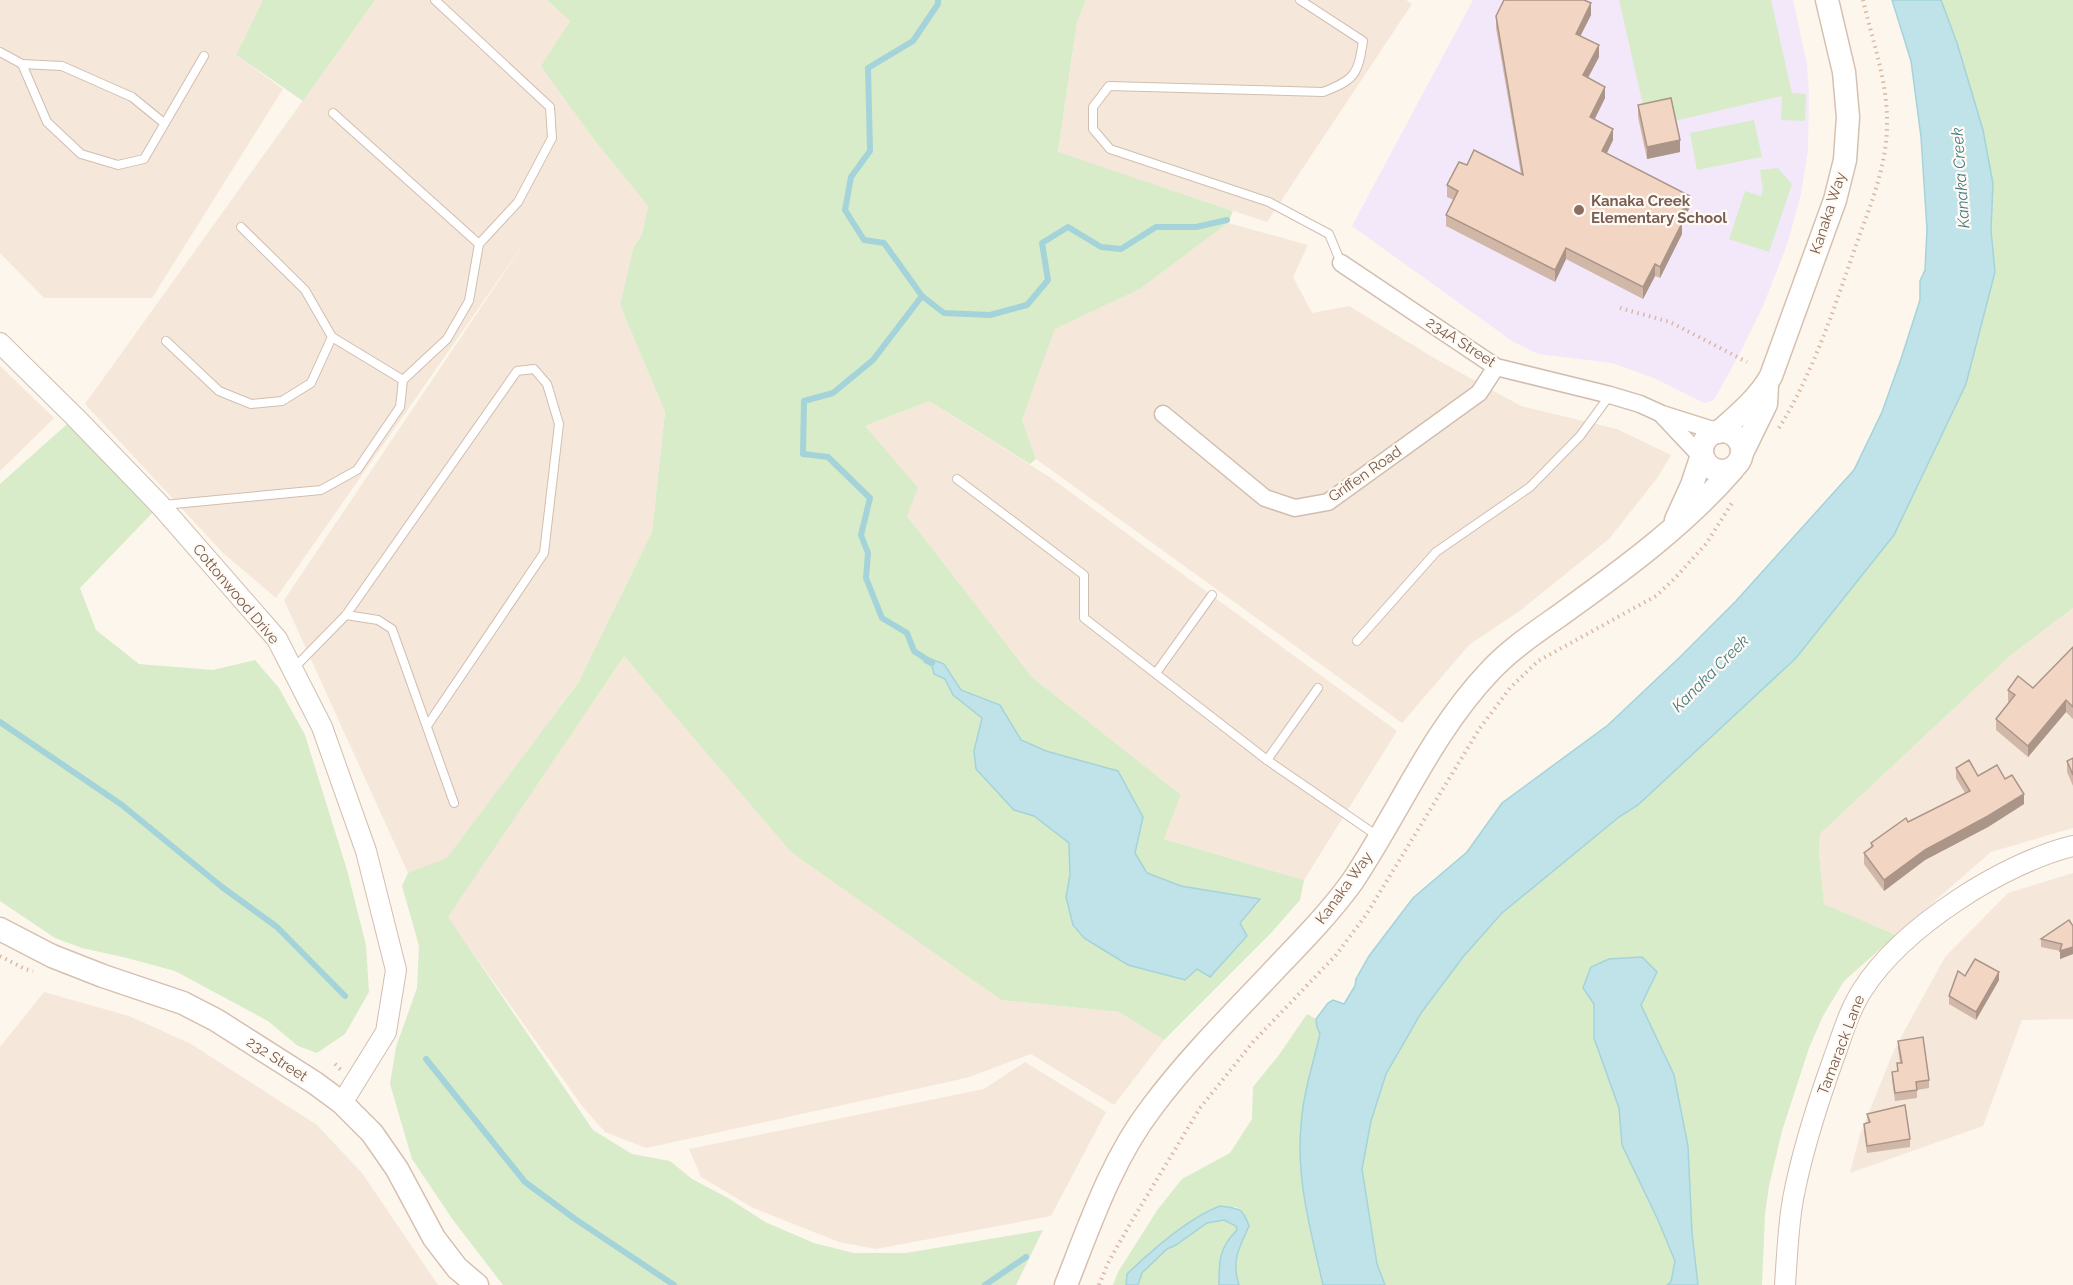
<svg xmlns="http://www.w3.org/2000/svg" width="2073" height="1285" viewBox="0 0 2073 1285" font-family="Raleway,sans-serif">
<rect width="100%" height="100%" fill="#fdf6ec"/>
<!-- residential -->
<g fill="#f5e8da">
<polygon points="0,0 263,0 236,55 283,89 152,298 44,298 0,253"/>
<polygon points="375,0 547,0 570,21 542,66 595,141 648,206 642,234 633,249 620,305 665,412 652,532 578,683 447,859 408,873 284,600 527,239 276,598 223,553 85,404"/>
<polygon points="1086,0 1406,0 1412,4 1267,222 1058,153 1077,22"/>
<polygon points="1228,223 1308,245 1293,277 1312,313 1349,306 1434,358 1521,406 1617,429 1671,455 1658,477 1609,539 1521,610 1469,645 1402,723 1036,459 1022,420 1055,329 1140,289"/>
<polygon points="0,366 54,418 0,471"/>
<polygon points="929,401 1051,478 1397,731 1304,880 1164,839 1181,795 1032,677 907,516 865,426"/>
<polygon points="2073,608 2073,828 1991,852 1896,935 1824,904 1819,853 1820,834 2011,655"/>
<polygon points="624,656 792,852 1001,1000 1119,1012 1164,1040 1114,1105 1031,1054 966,1078 646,1148 605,1132 583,1107 447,917"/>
<polygon points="2073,873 2073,1019 2022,1020 1983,1126 1850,1173 1860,1134 1895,1048 1945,957 2008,893"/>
<polygon points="44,992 129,1016 191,1044 317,1125 362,1173 438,1285 0,1285 0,1047"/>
<polygon points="1025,1062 1106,1112 1051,1216 876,1249 839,1242 753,1208 701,1177 689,1149 984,1089"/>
</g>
<!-- education -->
<polygon fill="#f3e8fa" points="1473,0 1793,0 1807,64 1809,93 1808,150 1801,194 1788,242 1763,306 1740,353 1714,400 1704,403 1654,378 1612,363 1538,354 1512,341 1352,226"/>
<!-- green -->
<g fill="#d8ecc9" fill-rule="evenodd">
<polygon points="263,0 375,0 303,101 236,55"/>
<path d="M547 0H1086L1077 22 1058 152 1233 211 1228 223 1140 289 1055 329 1022 420 1036 459 1030 464 929 401 865 426 918 488 907 516 1032 677 1181 795 1164 839 1304 880 1300 900 1271 933 1164 1040 1119 1012 1001 1000 791 852 624 656 448 917 593 1130 632 1154 670 1161 692 1179 728 1198 765 1222 814 1243 854 1253H906L1043 1230 1016 1285H503L453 1220 412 1159 390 1084 396 1047 417 988 419 946 402 886 408 873 447 858 578 683 652 532 665 412 620 305 633 249 642 234 648 206 595 141 541 66 570 21ZM944 664 961 690 1000 705 1021 740 1046 751 1143 817 1135 853 1147 873 1181 886 1260 899 1239 923 1247 937 1230 953 1196 969 1184 980 1129 965 1084 938 1066 897 1070 875 1069 843 1034 816 1014 810 997 791 974 751 982 718 953 695 945 679 935 674 932 666Z"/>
<polygon points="1619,0 1771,0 1792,93 1806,94 1805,121 1781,120 1782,96 1648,127"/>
<polygon points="1941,0 2073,0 2073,608 2011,655 1820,834 1819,853 1824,904 1896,935 1844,981 1823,1016 1809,1048 1782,1131 1769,1186 1765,1214 1762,1285 1698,1285 1674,1075 1641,1005 1657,972 1583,988 1594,1004 1594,1038 1619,1108 1622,1145 1658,1220 1675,1261 1671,1282 1667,1285 1385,1285 1377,1264 1362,1169 1371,1121 1386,1074 1421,1013 1463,957 1502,913 1619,817 1638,805 1796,658 1894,535 1995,272 1991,230 1993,184 1983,130 1957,43"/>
<polygon points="1754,120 1762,157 1697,170 1690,133"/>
<polygon points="1778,168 1792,184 1769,252 1729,239 1745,191 1761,196 1763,191 1760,170"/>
<polygon points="75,417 160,505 80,588 96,630 139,664 213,670 255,660 279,688 305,735 347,870 366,945 369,992 345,1034 317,1053 298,1046 268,1021 175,971 127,958 82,948 55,938 0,901 0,484"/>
<path d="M1307 1014 1316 1019 1317 1027 1320 1034C1313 1064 1304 1094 1301 1125 1296 1180 1311 1232 1323 1285H1239C1231 1260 1239 1249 1249 1226L1244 1213 1236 1207 1211 1209 1164 1241 1126 1281V1285H1113L1118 1272 1158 1209 1182 1179 1230 1153 1252 1119 1253 1087 1279 1055Z"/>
<path d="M1224 1220 1237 1226V1230C1220 1248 1219 1261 1219 1285H1138L1142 1274 1167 1249 1176 1245 1207 1223Z"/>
</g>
<!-- water -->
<g fill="#bfe3e8" stroke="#a5d3da" stroke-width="1.5">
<path d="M1892 0H1941L1957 43 1983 130 1993 184 1991 230 1995 272 1966 384 1894 535 1796 658 1638 805 1619 817 1502 913 1463 957 1421 1013 1386 1074 1371 1121 1362 1169 1377 1264 1385 1285H1323C1311 1232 1296 1180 1301 1125 1303 1094 1313 1064 1320 1034L1317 1027 1316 1019 1328 1003 1333 1000 1344 1004 1355 986 1356 979 1369 956 1413 898 1467 852 1502 803 1608 725 1680 657 1736 601 1854 470 1882 412 1901 359 1920 300V281L1925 270 1927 229 1921 137 1911 61Z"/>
<polygon points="926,657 944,664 961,690 1000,705 1021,740 1046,751 1118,771 1143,817 1135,853 1147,873 1181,886 1260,899 1240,923 1247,936 1210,977 1197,969 1185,980 1128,965 1084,938 1073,925 1066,897 1070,875 1069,843 1034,816 1014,810 976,769 974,751 982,718 953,695 945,679 934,674 932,666 924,662"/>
<polygon points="1642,957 1657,972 1641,1005 1674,1075 1688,1146 1692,1233 1698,1285 1667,1285 1671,1282 1675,1261 1658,1220 1622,1145 1619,1108 1594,1038 1594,1004 1583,988 1591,967 1609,959"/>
<path d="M1220 1206C1239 1208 1243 1208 1249 1226 1239 1248 1231 1261 1239 1285H1219C1219 1260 1219 1248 1237 1230L1236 1226 1224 1220 1207 1223 1176 1245 1167 1249 1142 1273 1138 1285H1126L1127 1274C1150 1252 1190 1217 1220 1206Z"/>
</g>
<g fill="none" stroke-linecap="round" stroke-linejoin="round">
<!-- stream -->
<g stroke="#a5d3da" stroke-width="6">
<polyline points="922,296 944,313 990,315 1027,305 1048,280 1042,243 1068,227 1101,247 1121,249 1156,227 1196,227 1227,220"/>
<polyline points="932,663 914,651 907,633 882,618 866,578 868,553 861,535 870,498 828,457 803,454 804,401 833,393 873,360 922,296 884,243 864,240 845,210 851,177 870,151 868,68 913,41 938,4 938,0"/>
<polyline points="0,722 122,805 222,887 277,927 345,996"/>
<polyline points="426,1059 525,1182 575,1219 674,1285"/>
<polyline points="985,1285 1026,1257"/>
</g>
<defs>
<g id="service">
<path d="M1300 0 1363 41C1358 74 1355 80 1323 92L1109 86 1093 107V129L1110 149 1269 202 1329 234 1341 263"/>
<polyline points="0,52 22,64 47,122 81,154 118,165 144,159 204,56"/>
<polyline points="22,64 62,66 132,97 164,123"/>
<polyline points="333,113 479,244"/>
<polyline points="241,227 305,290 332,337 403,380"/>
<polyline points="166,341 219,391 251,404 282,401 311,383 332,337"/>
<polyline points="957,479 1084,575 1084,618 1267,760 1379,837"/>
<polyline points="163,505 321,490 357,470 400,407 403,380 447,339 469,301 479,244 518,202 552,138 550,107 435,0"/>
<polyline points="346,615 378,620 392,629 454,803"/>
<polyline points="1357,641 1436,552 1530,487 1580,436 1610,395"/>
<polyline points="293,669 346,615 517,371 534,369 547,384 559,424 544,553 427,726"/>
<polyline points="1156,673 1212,595"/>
<polyline points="1267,760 1318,688"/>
</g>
<g id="minor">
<polyline points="1341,263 1496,367 1610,395 1640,404 1662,414 1719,432"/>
<polyline points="1163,414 1265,498 1295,508 1328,502 1479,393 1496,367"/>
<polyline points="1662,415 1694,449 1702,455"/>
</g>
<g id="tertiary">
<polyline points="0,343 75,417 160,505 277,639 322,727 366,851 396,970 386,1032 342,1103"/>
<path d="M1785 1285C1787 1257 1788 1227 1793 1199 1802 1151 1817 1105 1833 1060 1842 1036 1849 1010 1863 989 1903 927 2003 863 2073 846"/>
</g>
<g id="secondary">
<circle cx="1722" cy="451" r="20"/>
<path d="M1719 432C1738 415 1759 398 1771 376L1835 200 1845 160 1848 117 1844 72 1827 0"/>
<polyline points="1742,453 1766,404 1767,385"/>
<polyline points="1676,520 1692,485 1702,455"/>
<polyline points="0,929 52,956 103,976 183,1003 216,1020 315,1083 342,1103 372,1133 397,1169 434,1238 457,1268 477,1285"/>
<path d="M1066 1285C1090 1224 1112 1159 1152 1107 1191 1055 1237 1010 1281 963 1306 937 1331 911 1352 882 1399 812 1431 733 1490 671 1514 645 1546 626 1574 605 1631 564 1687 522 1733 469"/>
</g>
</defs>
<!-- service casing -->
<use href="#service" stroke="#d1beb0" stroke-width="10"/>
<!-- minor casing -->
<use href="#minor" stroke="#d1beb0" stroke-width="19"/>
<!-- tertiary casing -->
<use href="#tertiary" stroke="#d1beb0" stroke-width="22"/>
<!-- secondary casing -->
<use href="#secondary" stroke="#d6c0b0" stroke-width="25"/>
<!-- path -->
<g stroke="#d9b8a5" stroke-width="4" stroke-dasharray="1.5 4.5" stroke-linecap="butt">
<polyline points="1620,308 1670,322 1747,362"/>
<path d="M1779 428C1813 373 1834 309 1855 248 1870 206 1888 165 1887 120 1887 80 1872 39 1863 0"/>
<polyline points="0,956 25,969 33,971"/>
<polyline points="335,1064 341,1070"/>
<polyline points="1099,1285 1108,1263 1130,1224 1200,1108 1253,1042 1336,955 1366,915 1480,728 1510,688 1538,661 1656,596 1675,578 1706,544 1732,503"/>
</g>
<!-- service -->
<use href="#service" stroke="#fff" stroke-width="8"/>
<!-- minor -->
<use href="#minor" stroke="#fff" stroke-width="16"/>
<!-- tertiary -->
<use href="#tertiary" stroke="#fff" stroke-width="20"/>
<!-- secondary -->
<use href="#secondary" stroke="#fff" stroke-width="22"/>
</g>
<!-- wall -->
<g fill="#d1b7a8">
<polygon points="1588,2 1591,15 1580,36 1599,57 1588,78 1605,98 1595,119 1613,140 1607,153 1690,207 1682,223 1682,234 1660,278 1655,276 1643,299 1566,259 1555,282 1446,226 1446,215 1454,200 1447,197 1447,185 1467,165 1521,174 1496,28 1496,16"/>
<polygon points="1638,105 1680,152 1647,159 1638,117"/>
<polygon points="2073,647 2073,719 2066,712 2028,757 1996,730 1996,719 2009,702 2008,701 2008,690 2033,688"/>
<polygon points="2073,758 2073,786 2067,772 2067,761"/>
<polygon points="1956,768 1978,776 2005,779 2024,804 1988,827 1925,860 1884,891 1864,864 1864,853 1871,848 1871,843 1908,822 1965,793 1956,778"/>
<polygon points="2073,926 2073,954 2060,959 2060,951 2041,947 2041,939"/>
<polygon points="1965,976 1999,980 1976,1020 1949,1004 1949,996"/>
<polygon points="1898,1041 1929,1080 1929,1088 1917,1090 1917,1098 1895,1101 1892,1080 1892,1072 1897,1071 1897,1063 1900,1063 1898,1049"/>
<polygon points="1867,1114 1910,1139 1910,1147 1867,1153 1864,1131 1864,1124 1868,1122"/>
</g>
<!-- shaded-wall -->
<g fill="#aa9588">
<polygon points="1591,3 1591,15 1576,45 1576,34"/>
<polygon points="1599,45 1599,57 1583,87 1583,75"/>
<polygon points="1605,87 1605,98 1590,128 1590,117"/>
<polygon points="1613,129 1613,140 1602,163 1602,151"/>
<polygon points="1680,140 1680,152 1647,159 1647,147"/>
<polygon points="1690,196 1690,207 1677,232 1677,220"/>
<polygon points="1682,223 1682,234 1660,278 1660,267"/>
<polygon points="1566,248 1566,259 1555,282 1555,270"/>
<polygon points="1655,264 1655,276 1643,299 1643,287"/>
<polygon points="2066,700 2066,712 2028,757 2028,746"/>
<polygon points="2024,794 2024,804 1988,827 1925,860 1884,891 1884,880 1925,850"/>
<polygon points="2073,947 2073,954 2060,959 2060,951"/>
<polygon points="1999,972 1999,980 1976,1020 1976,1012"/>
</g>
<!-- building -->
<g fill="#f3d5c3" stroke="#aa9588" stroke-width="1.5">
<polygon points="1504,0 1584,0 1591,3 1576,34 1599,45 1583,75 1605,87 1590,117 1613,129 1602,151 1690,196 1677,220 1682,223 1660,267 1655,264 1643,287 1566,248 1555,270 1446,215 1458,191 1447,185 1459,162 1467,165 1474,150 1523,175 1496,16"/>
<polygon points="1671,98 1680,140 1647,147 1638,105"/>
<polygon points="2073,647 2073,707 2066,700 2028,746 1996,719 2015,695 2008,690 2018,676 2033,688"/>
<polygon points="2073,758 2073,775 2067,761"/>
<polygon points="1969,760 1978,776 1997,765 2005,779 2012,775 2024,794 1988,816 1925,850 1884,880 1864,853 1873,846 1871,843 1906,818 1908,822 1970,791 1956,768"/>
<polygon points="2069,920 2073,926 2073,947 2060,951 2062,944 2041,939"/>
<polygon points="1975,959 1999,972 1976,1012 1949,996 1958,971 1965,976"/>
<polygon points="1923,1037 1929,1080 1916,1082 1917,1090 1895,1093 1892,1072 1898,1071 1897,1063 1902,1063 1898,1041"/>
<polygon points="1905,1105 1910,1139 1867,1146 1864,1124 1870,1122 1867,1114"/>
</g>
<!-- markers -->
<circle fill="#8d6e63" stroke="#fffaf3" stroke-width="2" cx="1579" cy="210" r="6"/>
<g text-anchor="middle" stroke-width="4.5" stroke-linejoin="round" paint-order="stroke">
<!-- education labels -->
<g font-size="15" font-weight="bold" fill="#785e54" stroke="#fffaf3" text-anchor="start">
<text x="1591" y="206">Kanaka Creek<tspan x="1591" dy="17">Elementary School</tspan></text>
</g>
<!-- street labels -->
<g font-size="15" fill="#7a5c4d" stroke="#fffaf3">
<text transform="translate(1828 213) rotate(-72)" y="5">Kanaka Way</text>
<text transform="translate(1461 342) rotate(33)" y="5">234A Street</text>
<text transform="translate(1365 474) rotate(-35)" y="5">Griffen Road</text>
<text transform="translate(236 594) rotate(50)" y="5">Cottonwood Drive</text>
<text transform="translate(1344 888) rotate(-54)" y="5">Kanaka Way</text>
<text transform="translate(1841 1045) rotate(-69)" y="5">Tamarack Lane</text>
<text transform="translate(277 1059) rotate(33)" y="5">232 Street</text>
</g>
<!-- water labels -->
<g font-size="16" font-style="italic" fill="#437c86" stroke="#fffaf3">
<text transform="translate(1960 178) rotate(-94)" y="6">Kanaka Creek</text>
<text transform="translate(1710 673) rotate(-45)" y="6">Kanaka Creek</text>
</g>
</g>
</svg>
